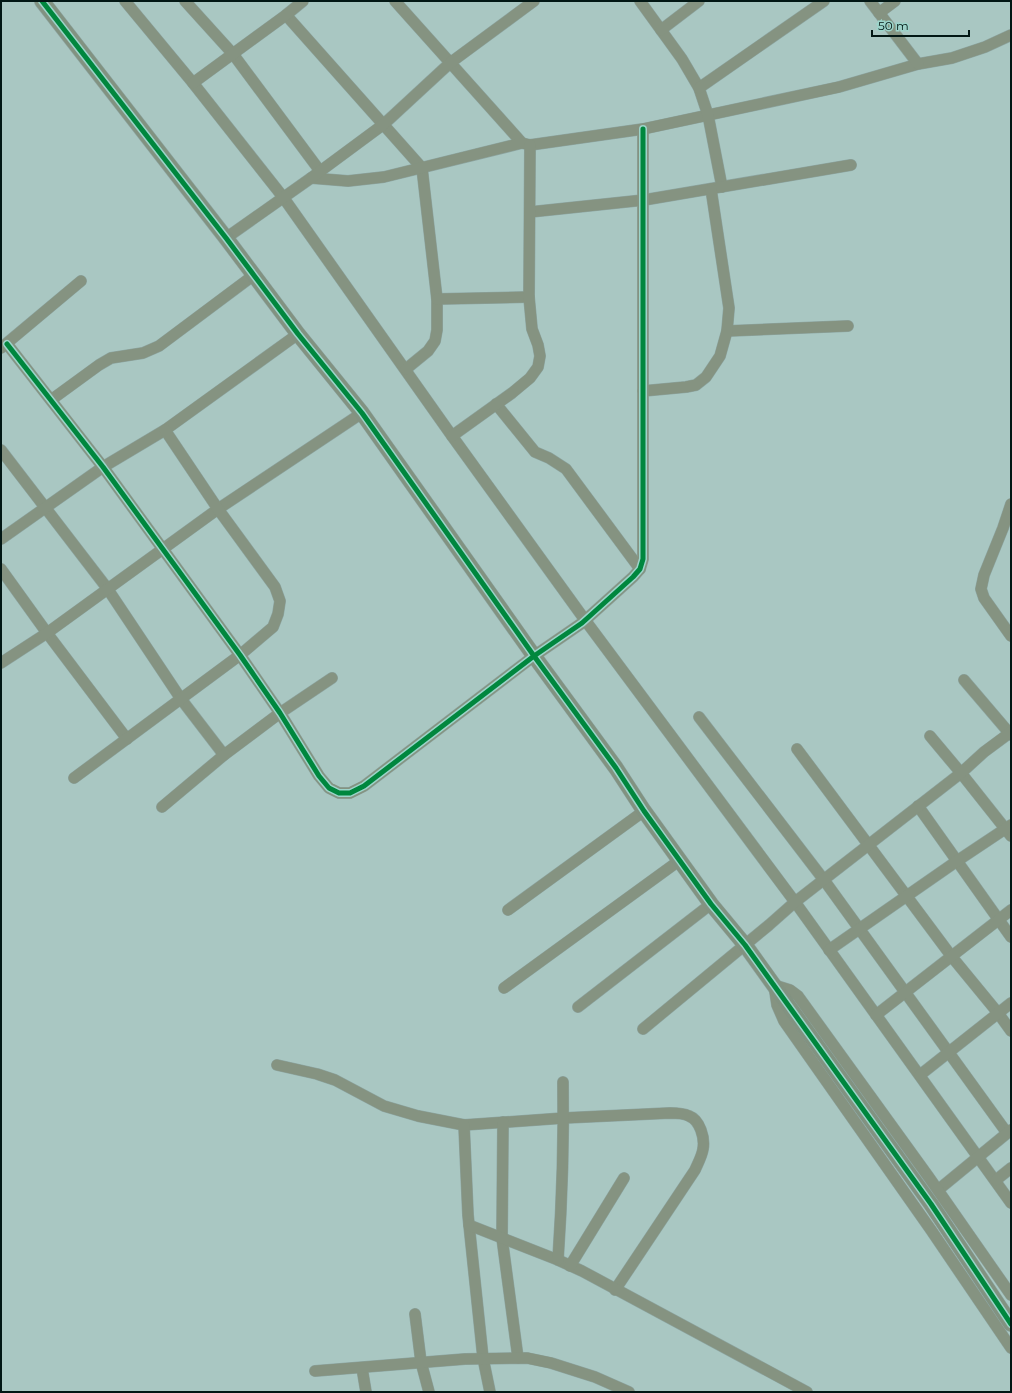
<svg xmlns="http://www.w3.org/2000/svg" width="1012" height="1393" viewBox="0 0 1012 1393" font-family="Montserrat,sans-serif">
<rect width="100%" height="100%" fill="#a9c7c2"/>
<g fill="none" stroke-linecap="round" stroke-linejoin="round">
<defs>
<g id="street">
<polyline points="125,1 193,83 283,197 452,436 585,620 795,902 1011,1203"/>
<polyline points="185,1 233,54 320,171"/>
<polyline points="395,1 522,143 530,145 643,129 839,87 918,64 952,58 985,47 1011,35"/>
<polyline points="640,1 682,59 699,88 708,115 722,187"/>
<polyline points="870,1 918,64"/>
<polyline points="879,13 895,1"/>
<polyline points="286,15 422,168 437,299 437,330 435,341 428,351 406,369"/>
<polyline points="661,30 699,1"/>
<polyline points="193,83 286,15 303,1"/>
<polyline points="699,88 824,1"/>
<polyline points="311,178 348,181 384,177 522,143"/>
<polyline points="530,212 644,200 851,165"/>
<polyline points="226,238 311,178 384,124 450,63 534,1"/>
<polyline points="437,299 529,297"/>
<polyline points="727,331 848,326"/>
<polyline points="7,344 103,467 240,655 280,713 319,776 329,788 339,793 350,793 364,786 534,656 582,623 633,577 640,569 643,559 643,129"/>
<polyline points="1,348 81,281"/>
<polyline points="643,391 686,387 696,385 706,377 720,356 727,331 729,308 711,189"/>
<polyline points="51,400 99,365 111,358 143,353 159,346 254,275"/>
<polyline points="496,404 535,452 549,458 566,469 640,569"/>
<polyline points="452,436 512,393 530,378 538,367 540,356 538,345 532,329 529,297 530,145"/>
<polyline points="1,450 107,588 181,699 224,755"/>
<polyline points="1011,504 1003,528 984,575 981,589 984,598 1011,636"/>
<polyline points="1,539 103,467 165,430 298,334"/>
<polyline points="1,569 47,633 127,739"/>
<polyline points="1,663 47,633 218,509 362,413"/>
<polyline points="964,680 1011,735"/>
<polyline points="699,717 824,880 1007,1133"/>
<polyline points="930,736 961,773 1011,836"/>
<polyline points="797,749 952,957 998,1013 1011,1031"/>
<polyline points="74,778 240,655 273,627 278,614 280,601 275,587 218,509 165,430"/>
<polyline points="918,806 1011,937"/>
<polyline points="162,807 224,755 280,713 332,678"/>
<polyline points="508,910 644,811"/>
<polyline points="829,950 957,861 1011,825"/>
<polyline points="504,988 680,860"/>
<polyline points="578,1007 711,904"/>
<polyline points="876,1015 1011,910"/>
<polyline points="643,1029 769,925 795,902 961,773 984,752 1011,732"/>
<path d="M277 1065 317 1074 335 1080 384 1106 418 1116 464 1125 564 1118 670 1113C677 1113 683 1113 689 1116 700 1120 705 1138 703 1149 702 1156 698 1163 695 1170L615 1290"/>
<polyline points="920,1075 1011,1003"/>
<polyline points="503,1122 502,1238 518,1358"/>
<polyline points="464,1125 468,1215 483,1358 490,1392"/>
<polyline points="996,1180 1011,1168"/>
<polyline points="938,1190 1011,1130"/>
<polyline points="469,1225 558,1260 582,1271 807,1392"/>
<path d="M558 1260C562 1201 564 1141 563 1082"/>
<polyline points="570,1266 624,1178"/>
<polyline points="1011,1295 928,1176 798,996 790,990 774,985 777,1005 784,1021 931,1230 1011,1348"/>
<polyline points="415,1314 421,1362 429,1392"/>
<polyline points="362,1368 366,1392"/>
<polyline points="315,1371 465,1359 527,1358 551,1363 595,1377 629,1392"/>
</g>
<polyline id="secondary" points="42,1 226,238 298,334 362,413 534,656 616,768 644,811 711,904 745,945 931,1204 1011,1324"/>
</defs>
<!-- street casing -->
<use href="#street" stroke="#8da5a1" stroke-width="12"/>
<!-- secondary casing -->
<use href="#secondary" stroke="#8da5a1" stroke-width="16"/>
<!-- street -->
<use href="#street" stroke="#859381" stroke-width="11"/>
<!-- secondary -->
<use href="#secondary" stroke="#829281" stroke-width="15"/>
<defs>
<g id="cycleway">
<polyline points="42,1 226,238 298,334 362,413 534,656 616,768 644,811 711,904 745,945 931,1204 1011,1324"/>
<polyline points="7,344 103,467 240,655 280,713 319,776 329,788 339,793 350,793 364,786 534,656 582,623 633,577 640,569 643,559 643,129"/>
</g>
</defs>
<!-- cycleway casing -->
<use href="#cycleway" stroke="#9cd4ca" stroke-width="8"/>
<!-- cycleway -->
<use href="#cycleway" stroke="#00873e" stroke-width="5"/>
</g>
<!-- border -->
<rect width="1012" height="1393" fill="none" stroke="#021714" stroke-width="4"/>
<!-- scale -->
<path d="M872 30v6h97v-6" fill="none" stroke="#021714" stroke-width="2"/>
<text x="878" y="30" font-size="12" fill="#021714" stroke="#9cd4ca" stroke-width="3" paint-order="stroke">50 m</text>
</svg>
